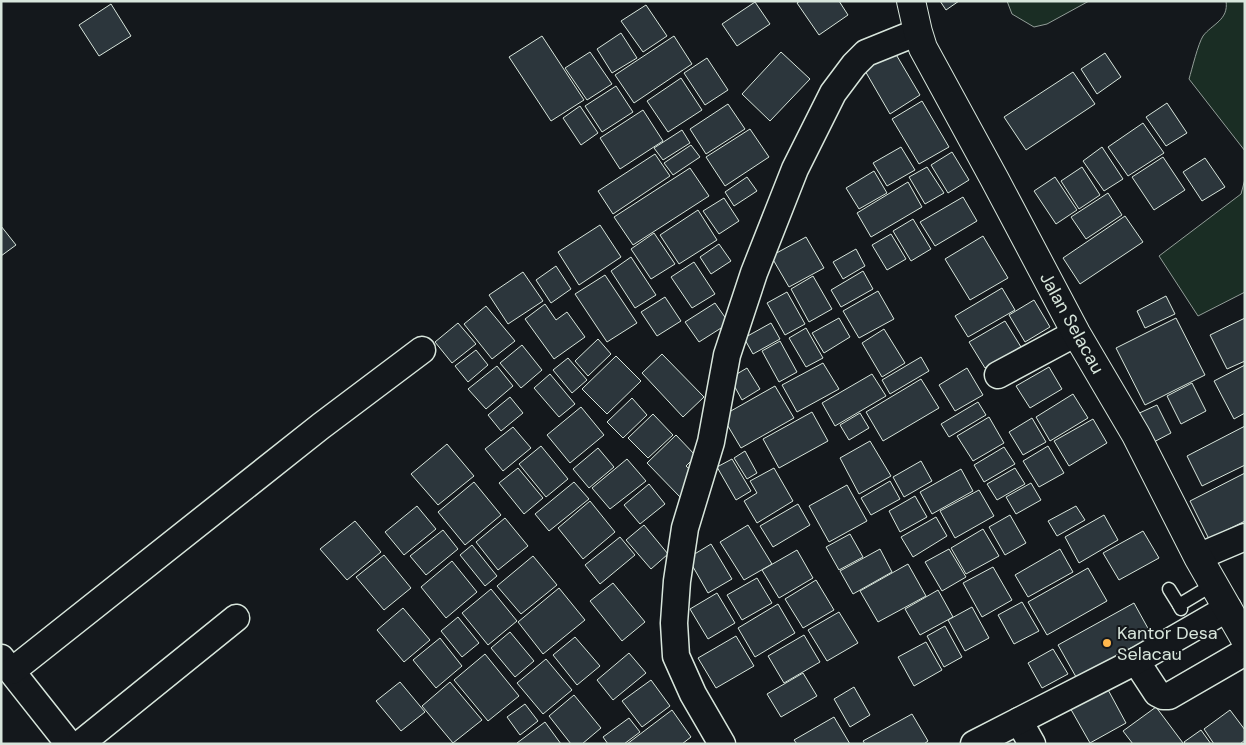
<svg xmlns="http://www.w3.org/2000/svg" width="1246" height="745" viewBox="0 0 1246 745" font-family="'DM Sans',sans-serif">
<rect width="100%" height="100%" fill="#14181c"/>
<!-- green -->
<g fill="#1a2d24" stroke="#939e99">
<polygon points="1007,1 1089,1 1047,24 1034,27 1012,14"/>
<path d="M1226 1H1245V151L1189 79C1192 69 1198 44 1203 36 1212 24 1229 20 1226 1Z"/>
<polygon points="1245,179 1245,292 1198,316 1159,256 1241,194"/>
</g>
<!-- building -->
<g fill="#2c363c" stroke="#d8e6dc">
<polygon points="800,1 839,1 848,15 819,35 797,3"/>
<polygon points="940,1 959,1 946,10"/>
<polygon points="755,2 770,24 737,46 722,24"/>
<polygon points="111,4 131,36 99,56 79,25"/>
<polygon points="646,5 667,36 643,52 621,21"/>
<polygon points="621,33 637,58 612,73 597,49"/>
<polygon points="542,36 584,100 551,121 509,57"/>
<polygon points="674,36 692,64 634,103 615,75"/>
<polygon points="894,51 920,95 890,114 864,69"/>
<polygon points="590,52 612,84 587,100 565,68"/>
<polygon points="781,52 810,79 770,121 742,94"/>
<polygon points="1105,53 1121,77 1097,94 1081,69"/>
<polygon points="707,58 728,90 705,105 684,73"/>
<polygon points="1073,72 1095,104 1026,150 1004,117"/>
<polygon points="681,78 702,110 668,132 647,101"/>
<polygon points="616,86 633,112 602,132 585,106"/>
<polygon points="922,101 949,147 919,164 892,119"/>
<polygon points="1167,103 1187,133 1166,146 1146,117"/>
<polygon points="728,104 745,129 706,154 690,129"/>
<polygon points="580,106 598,133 581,145 563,118"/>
<polygon points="643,110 663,141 620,169 600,138"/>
<polygon points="1143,123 1164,153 1128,176 1108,147"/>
<polygon points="750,129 769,157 725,186 706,157"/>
<polygon points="682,130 690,143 663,160 654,148"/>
<polygon points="691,145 700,157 673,175 664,163"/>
<polygon points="901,147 915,170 887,186 873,163"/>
<polygon points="1102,147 1123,179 1104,191 1083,161"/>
<polygon points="952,152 969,180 948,193 931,165"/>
<polygon points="655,154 670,176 613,214 598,191"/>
<polygon points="1163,157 1185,190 1154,210 1132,177"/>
<polygon points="1205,158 1225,187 1202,201 1183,172"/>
<polygon points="927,167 944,193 925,204 909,177"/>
<polygon points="1082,167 1100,195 1079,209 1061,181"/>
<polygon points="690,168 709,196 633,245 614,217"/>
<polygon points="874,171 887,193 859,209 846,188"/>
<polygon points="747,177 757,191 734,206 725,192"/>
<polygon points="1055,177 1077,210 1056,224 1034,191"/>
<polygon points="908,182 922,207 871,237 857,213"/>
<polygon points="1108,193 1122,215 1086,239 1071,217"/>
<polygon points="963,197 977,221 935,246 920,222"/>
<polygon points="724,198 739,221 719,234 703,211"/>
<polygon points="698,210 717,240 679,264 660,235"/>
<polygon points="1125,216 1143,242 1080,284 1063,258"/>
<polygon points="913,219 931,249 911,261 893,231"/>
<polygon points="600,225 621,257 579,285 558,252"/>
<polygon points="1,226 16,245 1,256"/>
<polygon points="654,233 675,264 651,279 631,249"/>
<polygon points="891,234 906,259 887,270 872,245"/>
<polygon points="983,236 1008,278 970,300 945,259"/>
<polygon points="806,237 824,268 789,287 771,256"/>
<polygon points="719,244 731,261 711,274 700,257"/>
<polygon points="856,249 865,266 843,279 833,262"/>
<polygon points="631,257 656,295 635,308 611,271"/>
<polygon points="694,262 715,294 692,308 671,277"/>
<polygon points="556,266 571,289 551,303 536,280"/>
<polygon points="863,271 873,289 841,307 831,290"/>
<polygon points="523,272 543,301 508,324 489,295"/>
<polygon points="605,275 637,323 607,342 575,294"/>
<polygon points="813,276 832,309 809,322 791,289"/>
<polygon points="1002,288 1015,310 968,337 955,316"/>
<polygon points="878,291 894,319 859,338 843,311"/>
<polygon points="787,292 805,324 785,335 767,303"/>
<polygon points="1166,296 1175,314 1145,328 1137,311"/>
<polygon points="665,297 681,321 657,336 641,312"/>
<polygon points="1034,300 1050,327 1025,342 1009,315"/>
<polygon points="715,303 729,323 699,342 685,322"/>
<polygon points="545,304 556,320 567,312 585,337 554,359 525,319"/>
<polygon points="486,306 515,341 492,359 464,324"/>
<polygon points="839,318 850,337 824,353 812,333"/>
<polygon points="1176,318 1205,375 1145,405 1116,348"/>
<polygon points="1245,318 1245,361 1227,369 1210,335"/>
<polygon points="1005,321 1021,347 985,368 969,342"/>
<polygon points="458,323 476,344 452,363 435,342"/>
<polygon points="771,323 780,339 753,354 744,338"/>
<polygon points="806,328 823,358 806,367 789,338"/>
<polygon points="884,329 905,363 882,377 862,343"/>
<polygon points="598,339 611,354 588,376 575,361"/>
<polygon points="780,341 797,372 779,382 762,351"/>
<polygon points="522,345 542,370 521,388 500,363"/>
<polygon points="476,350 488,365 468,382 455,366"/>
<polygon points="662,354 704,397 683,417 642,373"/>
<polygon points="616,356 641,381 607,414 582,389"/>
<polygon points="921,357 929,371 890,394 882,380"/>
<polygon points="568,358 587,380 572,393 553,370"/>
<polygon points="823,363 839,389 797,412 782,385"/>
<polygon points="1245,365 1245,413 1234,419 1214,381"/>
<polygon points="497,366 513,386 486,409 468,389"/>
<polygon points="1049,367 1062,389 1030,408 1016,386"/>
<polygon points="747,368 760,389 742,400 730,378"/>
<polygon points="967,368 983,395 955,411 939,385"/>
<polygon points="550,374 575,404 559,417 534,388"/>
<polygon points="872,374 886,396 835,426 822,403"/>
<polygon points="921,379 939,408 883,441 866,412"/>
<polygon points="1192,383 1206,411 1181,424 1167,396"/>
<polygon points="775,386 794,418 741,448 722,416"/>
<polygon points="1073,394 1088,418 1050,441 1036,417"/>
<polygon points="510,397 523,413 501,431 488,415"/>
<polygon points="632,398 647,415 623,438 607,422"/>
<polygon points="978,402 986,415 949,437 941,424"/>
<polygon points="1157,405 1171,433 1150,444 1135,415"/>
<polygon points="581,407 604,435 570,463 547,435"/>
<polygon points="812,412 828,441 779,468 763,439"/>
<polygon points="860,413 869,428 849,440 840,425"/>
<polygon points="653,414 673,435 648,458 628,438"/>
<polygon points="989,417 1004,443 973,461 957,436"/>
<polygon points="1032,418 1046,442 1023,455 1009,432"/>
<polygon points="1093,419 1107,443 1069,466 1054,441"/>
<polygon points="1245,426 1245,465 1202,486 1187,456"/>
<polygon points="513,427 531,448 503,471 485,449"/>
<polygon points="676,435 696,456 686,466 699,478 680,497 647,463"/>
<polygon points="870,441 891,476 859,494 840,458"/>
<polygon points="447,444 474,476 438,505 411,474"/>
<polygon points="541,446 568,479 546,497 519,464"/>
<polygon points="1048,446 1064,473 1039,487 1023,461"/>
<polygon points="1004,447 1015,464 984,482 974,465"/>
<polygon points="598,448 614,467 589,488 573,469"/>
<polygon points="745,451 757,473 747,479 734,458"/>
<polygon points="627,459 646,481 610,509 592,488"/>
<polygon points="732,459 751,491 736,500 717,467"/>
<polygon points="921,461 932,481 904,497 893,477"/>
<polygon points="518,468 543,498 524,514 499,483"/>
<polygon points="774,468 793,501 757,523 744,501 757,493 750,481"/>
<polygon points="1015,468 1025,484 997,500 987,484"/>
<polygon points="961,469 973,491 932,514 920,492"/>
<polygon points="1245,473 1245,521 1209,539 1190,501"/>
<polygon points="890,481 900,499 871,515 861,498"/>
<polygon points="474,482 501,515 465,545 438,512"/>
<polygon points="574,482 589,499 549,531 535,514"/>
<polygon points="1031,483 1041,500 1016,514 1006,497"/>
<polygon points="649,484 665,504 640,524 624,505"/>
<polygon points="847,485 867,521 829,542 809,506"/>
<polygon points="979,490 994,516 955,538 940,511"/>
<polygon points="915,496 927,517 900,532 889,511"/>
<polygon points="590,501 615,532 583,559 558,528"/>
<polygon points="798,504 810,525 773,547 760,526"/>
<polygon points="417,506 436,529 404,555 385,532"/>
<polygon points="1076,506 1085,520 1057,536 1048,521"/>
<polygon points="1010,515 1026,543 1005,555 989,527"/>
<polygon points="1104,515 1118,540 1079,563 1065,537"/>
<polygon points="936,517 947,536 913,557 901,537"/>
<polygon points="505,518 528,546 498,570 476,542"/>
<polygon points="355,521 381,552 347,580 320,549"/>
<polygon points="644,525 668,554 651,569 626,540"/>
<polygon points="748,525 772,564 744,580 720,542"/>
<polygon points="983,529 999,556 966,574 951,548"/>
<polygon points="443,530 458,549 426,575 410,556"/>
<polygon points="1143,531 1159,558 1119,580 1103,553"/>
<polygon points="850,534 863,557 839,570 826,547"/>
<polygon points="620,537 635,555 600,584 585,565"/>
<polygon points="711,544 732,579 708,593 688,558"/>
<polygon points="472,545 497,576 485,586 460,555"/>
<polygon points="880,549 892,572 853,594 840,571"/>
<polygon points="949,549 966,577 942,591 925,562"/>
<polygon points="1060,549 1073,572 1028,597 1015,575"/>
<polygon points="797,550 813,578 779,598 762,570"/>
<polygon points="384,555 411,588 384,610 356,577"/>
<polygon points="533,556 557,585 521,614 497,586"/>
<polygon points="452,561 477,592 446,618 421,587"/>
<polygon points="908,564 926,596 878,622 860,591"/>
<polygon points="993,567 1012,600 982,617 963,583"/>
<polygon points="1088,568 1107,601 1047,635 1028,602"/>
<polygon points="757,578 772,603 742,620 727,595"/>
<polygon points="816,580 834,610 803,628 785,599"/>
<polygon points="613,583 645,622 622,641 590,601"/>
<polygon points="559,588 585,620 543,654 518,622"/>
<polygon points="491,589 517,621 488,645 462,613"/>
<polygon points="938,590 953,617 920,635 905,609"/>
<polygon points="717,593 735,623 708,639 690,609"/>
<polygon points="1022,602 1039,631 1014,644 998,615"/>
<polygon points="1134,603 1155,641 1080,684 1058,645"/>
<polygon points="778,604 795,633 755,657 738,628"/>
<polygon points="972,607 989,638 965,651 948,620"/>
<polygon points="403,608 430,640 404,662 377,630"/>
<polygon points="839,612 858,643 827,661 808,630"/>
<polygon points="458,617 479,643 462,657 441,631"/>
<polygon points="945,626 962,657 944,667 927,636"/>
<polygon points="510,632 534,661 515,677 491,648"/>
<polygon points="804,635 820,662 784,683 768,656"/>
<polygon points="736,636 754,666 716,688 698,658"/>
<polygon points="575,637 600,666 577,685 553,655"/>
<polygon points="440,638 462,666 436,688 413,660"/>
<polygon points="926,642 942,670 914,686 898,657"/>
<polygon points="1053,649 1068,674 1042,688 1028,663"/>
<polygon points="629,653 646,673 613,700 597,680"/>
<polygon points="485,654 519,696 488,721 454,680"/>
<polygon points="546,659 572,690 543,714 517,683"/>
<polygon points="803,673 817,696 781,717 767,694"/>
<polygon points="651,680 670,706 642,727 622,701"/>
<polygon points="400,682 425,712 401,731 376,701"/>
<polygon points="450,682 482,720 453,743 422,706"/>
<polygon points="1106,686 1126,723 1090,743 1069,706"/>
<polygon points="854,687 870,715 850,727 834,699"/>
<polygon points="574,695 601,728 582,744 571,744 549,716"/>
<polygon points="525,704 538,721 520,735 507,717"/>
<polygon points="1156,707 1183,743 1182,744 1133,744 1123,731"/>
<polygon points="672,710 691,737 682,744 627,744"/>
<polygon points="1230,710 1245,730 1245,740 1240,744 1214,744 1204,729"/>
<polygon points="912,714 928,741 924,744 865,744 863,741"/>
<polygon points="834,717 850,744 797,744 794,740"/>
<polygon points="629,718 640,732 624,744 608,744 603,737"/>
<polygon points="545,722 561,744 518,744 517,743"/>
<polygon points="1201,730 1211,744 1186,744 1184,742"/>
</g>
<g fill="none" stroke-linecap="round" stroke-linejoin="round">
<defs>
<g id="lane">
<polyline points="1169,589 1179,605"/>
<polyline points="1181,609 1179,605 1214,584"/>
</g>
<g id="street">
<polyline points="998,375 1076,333"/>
<polyline points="1198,557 1245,537"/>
<polyline points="1,658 69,744"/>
<polyline points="1136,661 1157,693 1163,696 1169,696 1245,652"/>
<polyline points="12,671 321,426 422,350"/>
<polyline points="1019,721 1032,744"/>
<polyline points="80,744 236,618"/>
<polyline points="722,744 693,694 676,656 674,623 677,581 685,528 711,442 727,355 754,273 795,169 833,93 854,65 866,53 918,32"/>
<polyline points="974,744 1136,661 1228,608"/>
</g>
<polyline id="secondary" points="911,1 918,32 923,48 995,180 1076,333 1136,435 1198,557 1245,639"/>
</defs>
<!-- lane casing -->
<use href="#lane" stroke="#d8e6dc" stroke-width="15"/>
<!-- street casing -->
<use href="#street" stroke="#d8e6dc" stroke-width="29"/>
<!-- secondary casing -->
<use href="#secondary" stroke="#d8e6dc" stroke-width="30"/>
<!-- lane -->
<use href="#lane" stroke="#14181c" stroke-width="12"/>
<!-- street -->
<use href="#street" stroke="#14181c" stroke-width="26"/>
<!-- secondary -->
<use href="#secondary" stroke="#14181c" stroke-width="28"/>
</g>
<!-- markers -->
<circle fill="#ffb74d" stroke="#14181c" stroke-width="2" cx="1107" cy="643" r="5"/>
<g text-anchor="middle" stroke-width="4" stroke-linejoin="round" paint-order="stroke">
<!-- street labels -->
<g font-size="18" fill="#d8e6dc" stroke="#14181c">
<text transform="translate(1072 323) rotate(61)" y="6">Jalan Selacau</text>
</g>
<!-- poi labels -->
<g font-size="18" fill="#d8e6dc" stroke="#14181c" text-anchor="start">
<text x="1117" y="639">Kantor Desa<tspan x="1117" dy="21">Selacau</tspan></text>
</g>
</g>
<!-- border -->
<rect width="1246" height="745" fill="none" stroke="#d8e6dc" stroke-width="5"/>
</svg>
